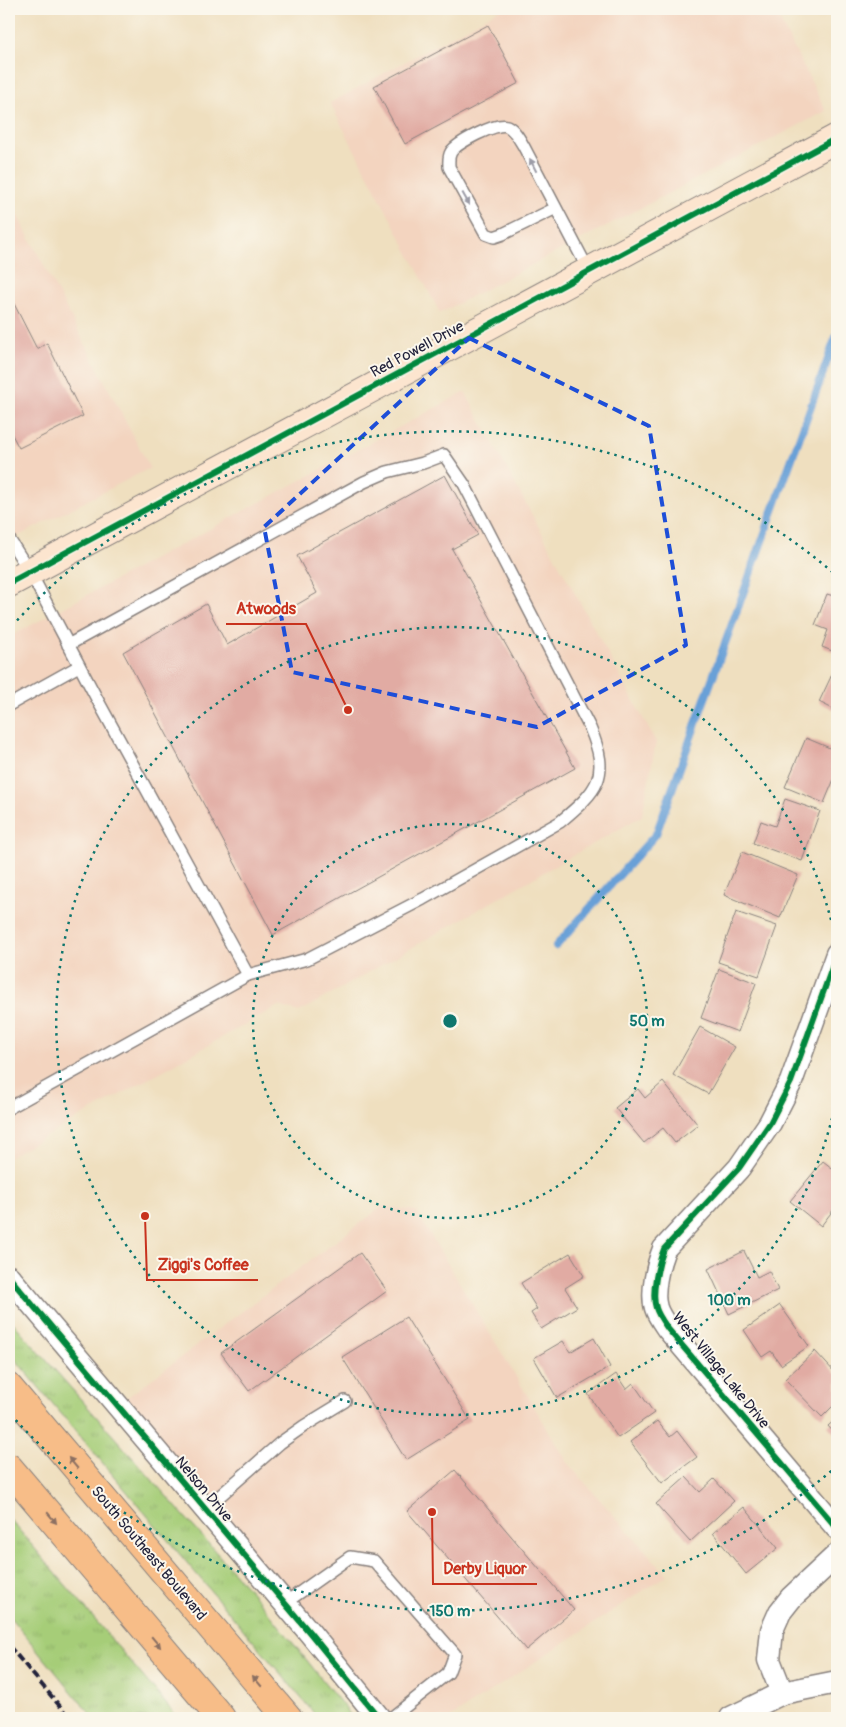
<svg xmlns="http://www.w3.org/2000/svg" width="846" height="1727" viewBox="0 0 846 1727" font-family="Pangolin,sans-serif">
<defs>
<pattern id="grass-tufts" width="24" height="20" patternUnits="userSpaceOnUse" patternTransform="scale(1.25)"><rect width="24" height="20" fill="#a6cd78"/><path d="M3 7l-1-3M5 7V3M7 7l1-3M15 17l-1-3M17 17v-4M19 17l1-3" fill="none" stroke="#8fb069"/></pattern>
</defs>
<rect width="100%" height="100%" fill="#fbf7ec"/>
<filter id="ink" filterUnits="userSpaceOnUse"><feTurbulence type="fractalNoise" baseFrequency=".02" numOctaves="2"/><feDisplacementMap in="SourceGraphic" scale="10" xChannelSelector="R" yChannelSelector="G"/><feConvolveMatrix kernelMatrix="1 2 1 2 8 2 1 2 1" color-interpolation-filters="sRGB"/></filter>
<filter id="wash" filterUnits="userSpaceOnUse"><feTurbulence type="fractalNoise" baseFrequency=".0096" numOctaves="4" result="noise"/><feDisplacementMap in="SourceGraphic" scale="20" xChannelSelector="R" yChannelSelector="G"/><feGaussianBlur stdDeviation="1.12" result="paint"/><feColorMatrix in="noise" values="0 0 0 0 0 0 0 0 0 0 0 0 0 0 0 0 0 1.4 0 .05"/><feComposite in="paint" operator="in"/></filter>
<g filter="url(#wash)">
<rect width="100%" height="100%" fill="#efdfbf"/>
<!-- built -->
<g fill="#f3d4bf">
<polygon points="501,9 774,9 826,111 440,313 330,103"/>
<polygon points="9,199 150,468 9,541"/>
<polygon points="465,392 656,742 642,816 299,1012 278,1006 9,1157 9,637"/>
<polygon points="383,1206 416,1211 570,1466 667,1575 450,1718 376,1718 117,1405"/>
</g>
<!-- grass -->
<g fill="url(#grass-tufts)" stroke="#64785a">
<polygon points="9,1318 261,1603 353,1718 318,1718 9,1352"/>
<polygon points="9,1518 178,1718 94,1718 82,1704 9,1616"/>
</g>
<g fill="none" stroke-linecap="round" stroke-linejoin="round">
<!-- stream -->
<polyline stroke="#69a0d7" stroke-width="8" points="556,946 656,834 837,334"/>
</g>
<g id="blocks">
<!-- building -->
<g fill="#e1aba3">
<polygon points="488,25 519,83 405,144 374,86"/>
<polygon points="9,294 37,349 47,343 83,416 19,448 9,429"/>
<polygon points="445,475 478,535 452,549 575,768 273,935 123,652 206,604 227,645 317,593 297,556"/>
<polygon points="827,594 837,597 837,653 822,647 828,630 815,625"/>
<polygon points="837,664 837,711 819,702"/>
<polygon points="806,738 837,751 837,772 824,803 785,787"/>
<polygon points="785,799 820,811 802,861 753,843 761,821 775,826"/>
<polygon points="742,852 798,875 780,918 724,895"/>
<polygon points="736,912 777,926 759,976 718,962"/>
<polygon points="719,969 756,983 738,1032 701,1018"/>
<polygon points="700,1027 735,1047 708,1094 673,1075"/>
<polygon points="663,1082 698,1125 675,1143 663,1128 644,1143 615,1108 638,1089 645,1098"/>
<polygon points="823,1161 837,1172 837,1205 821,1226 790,1201"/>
<polygon points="744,1251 757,1277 769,1271 778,1290 729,1314 708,1269"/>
<polygon points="360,1253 387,1291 249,1391 221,1353"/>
<polygon points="570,1253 584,1276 565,1288 577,1307 541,1329 531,1313 537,1309 521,1283"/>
<polygon points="780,1305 809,1346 781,1365 771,1351 762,1357 744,1330"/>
<polygon points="406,1317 470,1420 406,1460 342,1357"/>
<polygon points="594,1338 610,1367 557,1398 534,1358 563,1341 570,1352"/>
<polygon points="815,1351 837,1375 837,1402 822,1417 785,1379"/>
<polygon points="616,1374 626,1389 633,1383 654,1413 618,1438 588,1394"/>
<polygon points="837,1418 837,1436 828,1426"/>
<polygon points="657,1421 670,1437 677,1431 697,1457 662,1483 630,1442"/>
<polygon points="455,1470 574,1610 526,1650 407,1511"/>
<polygon points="686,1477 700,1492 714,1479 734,1501 690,1542 656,1504"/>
<polygon points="744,1507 778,1548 746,1574 713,1533"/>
</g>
</g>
</g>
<g filter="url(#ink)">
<use href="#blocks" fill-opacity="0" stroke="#88807d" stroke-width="1"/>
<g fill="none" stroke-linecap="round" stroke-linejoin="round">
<defs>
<g id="lane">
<path d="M556 208 503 234 494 237 486 234 449 167C449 161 448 157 451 152 457 143 496 122 507 126 515 130 520 140 524 147L589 271"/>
<polyline points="9,539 30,572 97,699 248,975 9,1108"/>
<path d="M68 645 364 482 387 472 423 463 444 455 464 484 590 728C611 777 598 790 560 822L423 899 307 959 248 975"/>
<polyline points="9,705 79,666"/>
<polyline points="205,1509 280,1443 304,1426 345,1401"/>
<polyline points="285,1603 350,1557 374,1561 455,1654 448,1673 391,1718"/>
</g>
<g id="street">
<path d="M837 954 791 1082 770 1123 739 1168 664 1249C658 1264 651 1293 656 1308 658 1315 664 1323 668 1329L837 1528"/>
<polyline points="9,1277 310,1633 379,1718"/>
<polyline points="782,1693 769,1660 772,1630 780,1612 791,1598 837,1555"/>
<polyline points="731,1718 782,1693 837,1682"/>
</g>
<polyline id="secondary" points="9,583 837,138"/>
<g id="primary">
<polyline points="9,1388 288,1718"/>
<polyline points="9,1468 221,1718"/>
</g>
</defs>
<!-- lane casing -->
<use href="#lane" stroke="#88807d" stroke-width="14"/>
<!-- street casing -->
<use href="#street" stroke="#88807d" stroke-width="25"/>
<!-- secondary casing -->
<use href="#secondary" stroke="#88807d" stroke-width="30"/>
<!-- primary casing -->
<use href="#primary" stroke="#88807d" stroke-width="30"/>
<!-- lane -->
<use href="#lane" stroke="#fff" stroke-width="11"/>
<!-- street -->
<use href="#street" stroke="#fff" stroke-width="22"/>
<!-- secondary -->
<use href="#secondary" stroke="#fce5cf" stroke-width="28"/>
<!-- primary -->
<use href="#primary" stroke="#f7bd88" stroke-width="28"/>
<!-- rail -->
<polyline stroke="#22223b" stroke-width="4" stroke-dasharray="8 4" stroke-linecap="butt" points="9,1646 70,1718"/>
<defs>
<g id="cycleway">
<polyline points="9,583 837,138"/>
<path d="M837 954 791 1082 770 1123 739 1168 664 1249C658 1264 651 1293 656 1308 658 1315 664 1323 668 1329L837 1528"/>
<polyline points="9,1277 310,1633 379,1718"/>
</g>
</defs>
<!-- cycleway casing -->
<use href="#cycleway" stroke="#fbf7ec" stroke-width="9"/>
<!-- cycleway -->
<use href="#cycleway" stroke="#00873e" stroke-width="6"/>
</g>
<!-- one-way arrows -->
<defs><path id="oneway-solid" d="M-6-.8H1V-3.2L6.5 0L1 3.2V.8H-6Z" transform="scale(1.25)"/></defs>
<g fill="#9c9ca7">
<use href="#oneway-solid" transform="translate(533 165) rotate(-117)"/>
<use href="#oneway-solid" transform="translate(466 199) rotate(61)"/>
</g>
<g fill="#8c7062">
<use href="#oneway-solid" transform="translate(73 1463) rotate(-130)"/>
<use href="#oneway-solid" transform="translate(52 1518) rotate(50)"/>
<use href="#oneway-solid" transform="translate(156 1642) rotate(50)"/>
<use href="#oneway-solid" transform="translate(257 1681) rotate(-130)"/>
</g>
</g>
<!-- marked area -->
<path fill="none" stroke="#1d4ed8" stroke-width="4" stroke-dasharray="10 6" stroke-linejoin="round" d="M469 338 649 426 686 645 537 727 292 672 264 527Z"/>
<!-- distance rings -->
<g fill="none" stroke="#0f766e" stroke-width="2.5" stroke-dasharray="2.5 5">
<circle cx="450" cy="1021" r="197"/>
<path d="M837 1096A394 394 0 1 1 837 946"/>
<path d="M837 1466A590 590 0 0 1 12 1416M12 626A590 590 0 0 1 837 576"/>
</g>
<g text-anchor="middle" stroke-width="4" stroke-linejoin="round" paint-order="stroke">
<!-- street labels -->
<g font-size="15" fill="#22223b" stroke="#fbf7ec">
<text transform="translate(417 349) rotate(-28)" y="5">Red Powell Drive</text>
<text transform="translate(721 1370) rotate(51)" y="5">West Village Lake Drive</text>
<text transform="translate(204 1489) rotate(50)" y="5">Nelson Drive</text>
<text transform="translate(149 1553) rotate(50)" y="5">South Southeast Boulevard</text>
</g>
</g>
<circle cx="450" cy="1021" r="8" fill="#0f766e" stroke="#fbf7ec" stroke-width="2.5"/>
<g font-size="15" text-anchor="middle" font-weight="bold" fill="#0f766e" stroke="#fbf7ec" stroke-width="4" stroke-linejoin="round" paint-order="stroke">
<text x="647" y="1026">50 m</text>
<text x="729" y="1305">100 m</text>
<text x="450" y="1616">150 m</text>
</g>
<!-- callouts -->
<path fill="none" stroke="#c8321e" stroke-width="2" d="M348 710L306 624H226M145 1216L147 1280H258M432 1512L433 1584H537"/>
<g fill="#c8321e" stroke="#fbf7ec" stroke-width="2">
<circle cx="348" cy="710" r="5"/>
<circle cx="145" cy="1216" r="5"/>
<circle cx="432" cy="1512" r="5"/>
</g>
<g font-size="16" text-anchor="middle" font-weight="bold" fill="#c8321e" stroke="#fbf7ec" stroke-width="4" stroke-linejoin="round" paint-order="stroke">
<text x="266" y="614">Atwoods</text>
<text x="203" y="1270">Ziggi's Coffee</text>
<text x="485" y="1574">Derby Liquor</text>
</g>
<!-- margin -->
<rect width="846" height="1727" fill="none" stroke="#fbf7ec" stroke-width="30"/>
</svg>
